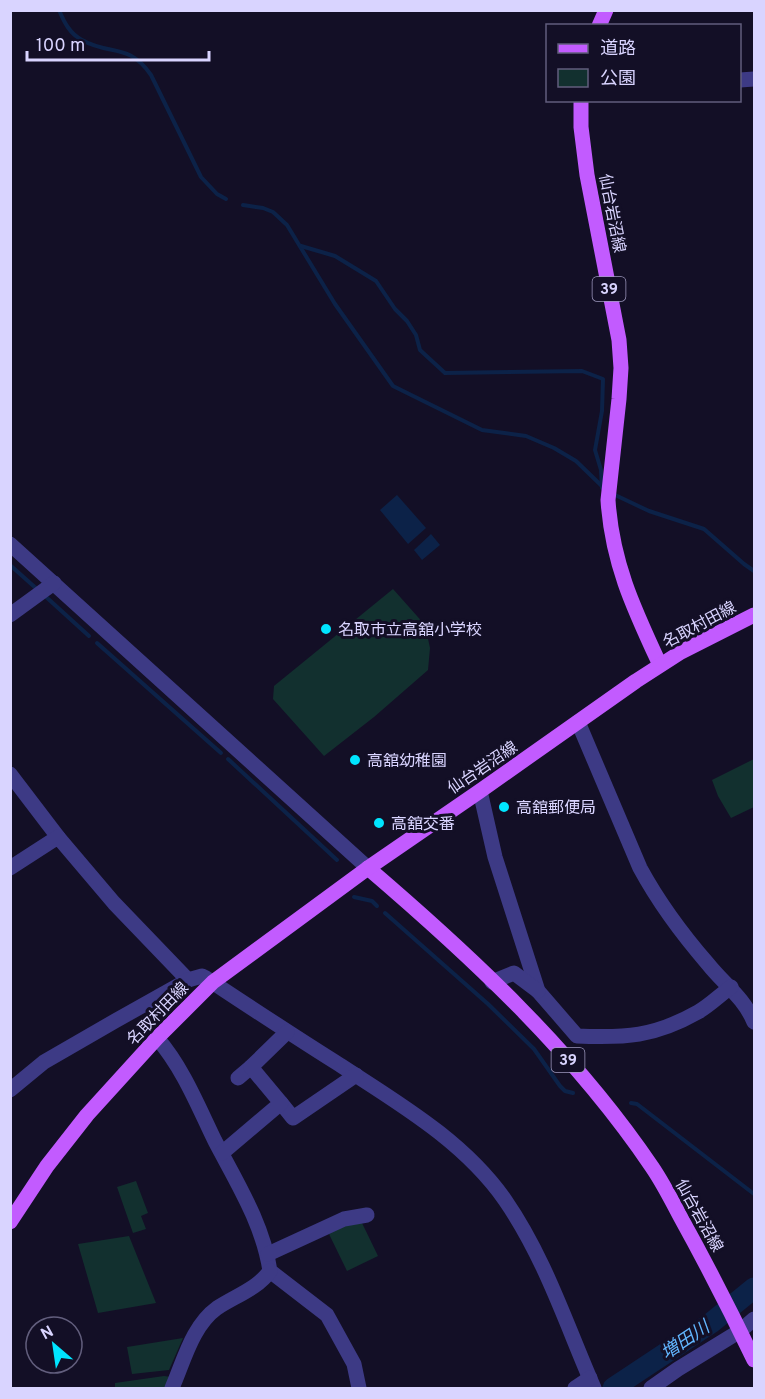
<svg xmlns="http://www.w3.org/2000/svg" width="765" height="1399" viewBox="0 0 765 1399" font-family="Overpass,'Noto Sans JP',sans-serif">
<rect width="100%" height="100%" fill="#130f26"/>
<!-- green -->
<g fill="#12302f">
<polygon points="393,589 425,625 430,648 428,670 374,717 324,756 273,699 274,686"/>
<polygon points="754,759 754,807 731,818 718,796 712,780"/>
<polygon points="136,1181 148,1213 141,1216 146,1229 133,1233 117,1187"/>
<polygon points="362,1223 378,1256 347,1271 329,1234 343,1226"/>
<polygon points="129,1236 156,1303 98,1313 78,1244"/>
<polygon points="183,1338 169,1370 132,1374 127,1347"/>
<polygon points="164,1376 171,1377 166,1388 115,1388 115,1383"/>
</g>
<!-- water -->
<g fill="#0c2248">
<polygon points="397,495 426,528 408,544 380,510"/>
<polygon points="431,534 440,545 422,560 414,550"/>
</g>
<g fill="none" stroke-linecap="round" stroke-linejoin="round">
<!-- stream -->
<g stroke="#0c2248" stroke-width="4">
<path d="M59 10C64 22 70 34 82 40 110 56 128 42 151 75L201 177 217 194 226 199"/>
<polyline points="243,205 263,208 273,212 287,225 335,304 393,386 482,430 526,436 554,448 576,461 606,490"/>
<polyline points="301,246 335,256 376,281 395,309 407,321 416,335 420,350 445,373 582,371 603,379 602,411 595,450 601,470 602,488"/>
<polyline points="613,494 649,511 704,529 744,564 754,571"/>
<polyline points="10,565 38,590"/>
<polyline points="45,596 89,636"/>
<polyline points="97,643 221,753"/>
<polyline points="228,759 337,860"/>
<polyline points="354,897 372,901 377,906"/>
<polyline points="385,913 488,1004 534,1049 560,1086 565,1091 573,1093"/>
<polyline points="631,1103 637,1104 754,1194"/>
</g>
<!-- river -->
<polyline stroke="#0c2248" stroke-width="21" points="613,1388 711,1323 754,1288"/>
<!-- minor -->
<g stroke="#3d3a85" stroke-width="15">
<polyline points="740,80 754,79"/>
<polyline points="10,544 368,868"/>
<polyline points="10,615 54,583"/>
<path d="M578 722 640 868C659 903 682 934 708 964 724 984 744 998 754 1022"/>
<polyline points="10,774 58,837"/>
<path d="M480 791 495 857 538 991 577 1036C625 1038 654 1037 698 1012 709 1006 720 995 731 987"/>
<polyline points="10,868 58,837 114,903 188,980"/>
<polyline points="492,982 514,973 538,991"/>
<path d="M157 1038C183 1068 198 1106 215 1141 237 1183 263 1224 270 1271L327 1315 354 1364 359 1388"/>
<polyline points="238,1078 251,1067"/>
<path d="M10 1090 44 1062 115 1021 188 980 202 976 206 978C250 1007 295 1037 340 1065 398 1103 464 1141 505 1200 545 1258 566 1324 594 1388"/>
<polyline points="281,1103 293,1118 356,1075"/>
<polyline points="222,1153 281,1103 251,1067 287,1032"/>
<polyline points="268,1254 344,1219 367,1215"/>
<path d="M172 1388C184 1361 192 1326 217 1308 235 1296 257 1289 270 1271"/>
<polyline points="575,1388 590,1378"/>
<polyline points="651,1388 678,1369 740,1331 754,1319"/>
</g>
<!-- major -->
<g stroke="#c25bff" stroke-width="15">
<polyline points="599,26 606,10"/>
<path d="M581 100V127L587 175 619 340 621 368 619 399 608 500C612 563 634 609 660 665"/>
<path d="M368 868C472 957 575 1053 652 1167 663 1183 672 1201 681 1218 707 1265 731 1312 754 1360"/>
<polyline points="10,1222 47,1166 87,1115 157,1038 213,982 368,868 480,791 636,681 681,652 754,615"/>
</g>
</g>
<!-- markers -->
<g fill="#00e5ff" stroke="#130f26" stroke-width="2">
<circle cx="326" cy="629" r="6"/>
<circle cx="355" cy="760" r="6"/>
<circle cx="504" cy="807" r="6"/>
<circle cx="379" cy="823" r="6"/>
</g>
<g text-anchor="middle" stroke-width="6" stroke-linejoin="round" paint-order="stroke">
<!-- shield labels -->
<g fill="#130f26" stroke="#9e99be" stroke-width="1.5">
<rect x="592.5" y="277" width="33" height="24" rx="4.5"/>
<rect x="551.5" y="1048" width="33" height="24" rx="4.5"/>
</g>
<g font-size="15" font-weight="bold" fill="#d9d4ff">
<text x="609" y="294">39</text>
<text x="568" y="1065">39</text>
</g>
<!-- street labels -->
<g font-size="16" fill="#d9d4ff" stroke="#130f26">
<text transform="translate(613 213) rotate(79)" y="6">仙台岩沼線</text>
<text transform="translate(699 624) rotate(-28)" y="6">名取村田線</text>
<text transform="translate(482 767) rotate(-34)" y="6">仙台岩沼線</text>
<text transform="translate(157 1013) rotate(-46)" y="6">名取村田線</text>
<text transform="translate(700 1215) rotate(61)" y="6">仙台岩沼線</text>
</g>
<!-- poi labels -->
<g font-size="16" fill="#d9d4ff" stroke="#130f26" text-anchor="start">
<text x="338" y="635">名取市立高舘小学校</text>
<text x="367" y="766">高舘幼稚園</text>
<text x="516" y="813">高舘郵便局</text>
<text x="391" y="829">高舘交番</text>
</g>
<!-- water labels -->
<g font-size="18" font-style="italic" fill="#62b6ff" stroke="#130f26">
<text transform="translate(685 1340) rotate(-34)" y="6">増田川</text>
</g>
</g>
<!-- border -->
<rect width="765" height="1399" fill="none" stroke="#d9d4ff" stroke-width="24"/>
<!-- legend -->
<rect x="546" y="24" width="195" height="78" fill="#130f26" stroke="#625e7d" stroke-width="1.5"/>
<rect x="558" y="44" width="30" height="9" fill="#c25bff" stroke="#625e7d" stroke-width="1.5"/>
<text x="600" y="54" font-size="18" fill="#d9d4ff">道路</text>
<rect x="558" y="69" width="30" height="18" fill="#12302f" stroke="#625e7d" stroke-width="1.5"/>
<text x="600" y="84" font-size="18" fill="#d9d4ff">公園</text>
<!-- north arrow -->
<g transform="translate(54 1345) rotate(331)"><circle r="28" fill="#130f26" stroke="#625e7d" stroke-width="1.5"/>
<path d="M0-4.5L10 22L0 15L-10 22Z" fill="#00e5ff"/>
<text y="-9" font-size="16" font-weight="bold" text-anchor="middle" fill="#d9d4ff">N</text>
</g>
<!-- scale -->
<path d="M27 51v9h182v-9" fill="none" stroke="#d9d4ff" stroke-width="3"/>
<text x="36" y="51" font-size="18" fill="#d9d4ff" stroke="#130f26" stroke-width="4.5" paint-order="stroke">100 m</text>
</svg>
